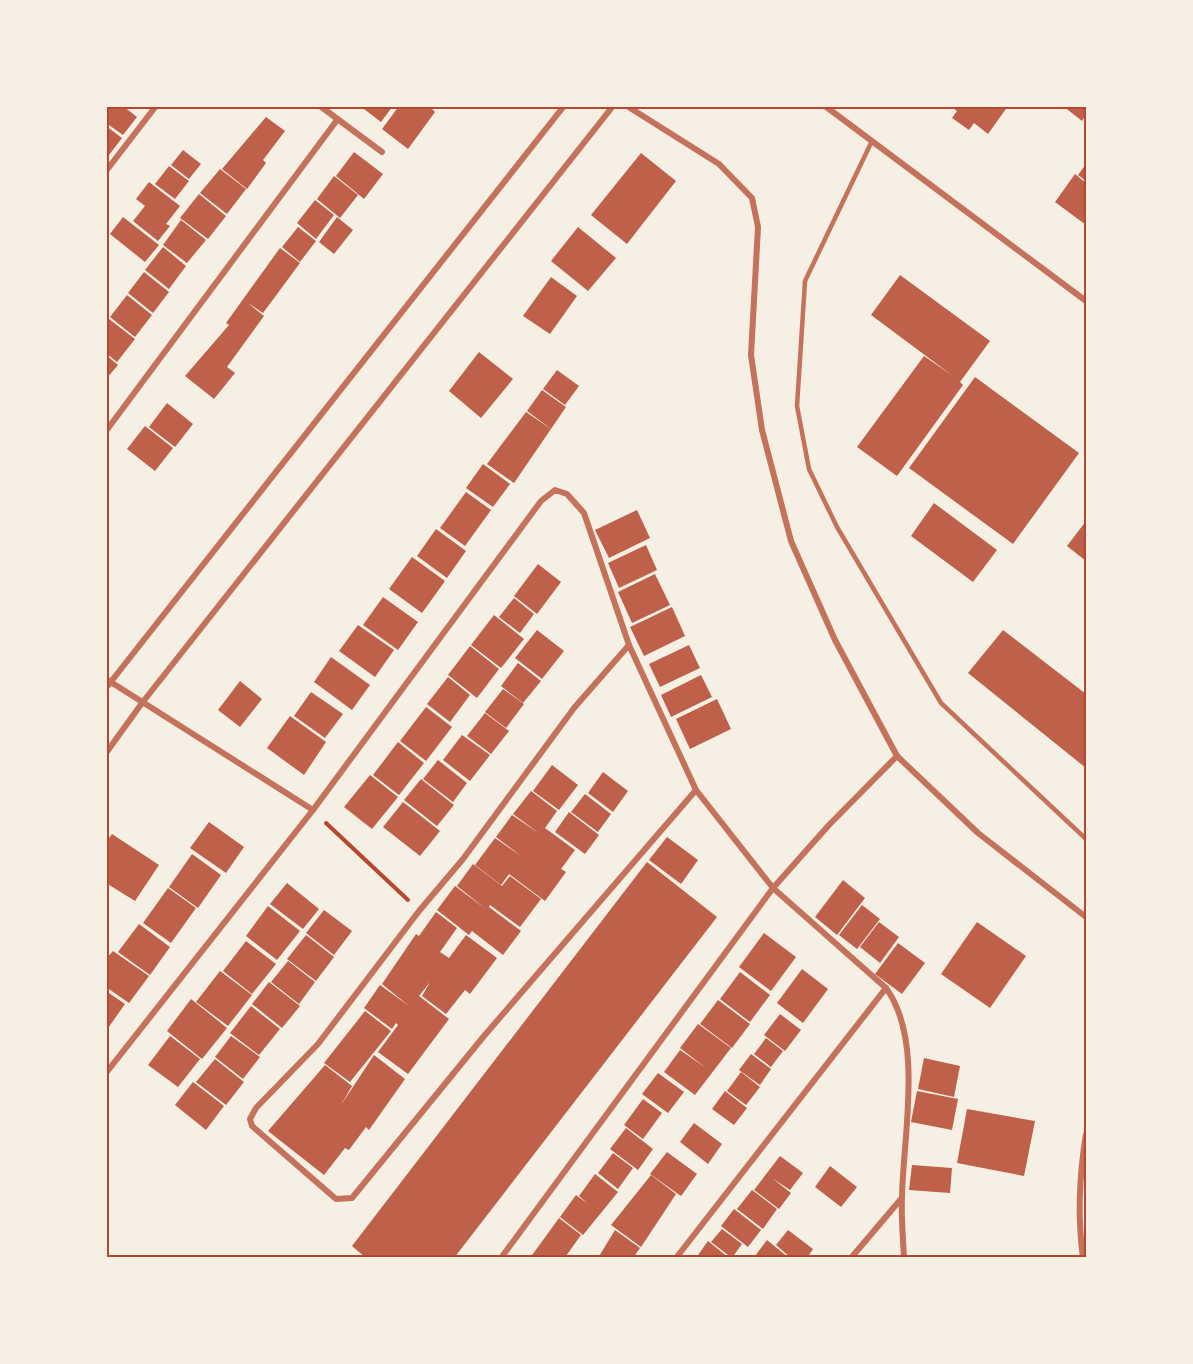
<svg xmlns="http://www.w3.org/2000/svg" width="1193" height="1364" viewBox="0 0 1193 1364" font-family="Helvetica,sans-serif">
<rect width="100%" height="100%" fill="#f6efe4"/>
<!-- building -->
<g fill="#bf614a">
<polygon points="106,106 123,106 137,117 123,135 106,123"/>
<polygon points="366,106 393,106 381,122 364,109"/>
<polygon points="399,106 429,106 435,112 408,149 382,129"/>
<polygon points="951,106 1008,106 988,134 974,123 969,130 952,118 957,111"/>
<polygon points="1063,106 1086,106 1086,115 1082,121"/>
<polygon points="266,117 285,131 263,160 266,163 247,189 222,169"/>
<polygon points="106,126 122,138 109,155 106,153"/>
<polygon points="183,150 201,164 189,179 171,165"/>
<polygon points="354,152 383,174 364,199 336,176"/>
<polygon points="641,153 676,181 627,244 591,215"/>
<polygon points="1086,164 1086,181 1078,175"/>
<polygon points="169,166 189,181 175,199 155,184"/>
<polygon points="220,169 246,189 227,214 200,193"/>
<polygon points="1075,174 1086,183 1086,225 1055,202"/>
<polygon points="334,176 358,195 340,218 317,199"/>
<polygon points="149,182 180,206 166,224 170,226 158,241 133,221 145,206 136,199"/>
<polygon points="199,194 226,216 208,239 180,218"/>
<polygon points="315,200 334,215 316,239 297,223"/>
<polygon points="123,217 159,245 145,262 110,234"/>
<polygon points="337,217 353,230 334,254 319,242"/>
<polygon points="181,220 206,240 187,263 163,245"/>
<polygon points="298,227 316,241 300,262 282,247"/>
<polygon points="578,227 616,258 588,291 551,261"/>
<polygon points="163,247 186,266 169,289 145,270"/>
<polygon points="280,248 300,263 263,313 248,303 264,316 227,367 235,373 214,399 185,376 229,325 226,323"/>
<polygon points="144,272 169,292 153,313 128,293"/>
<polygon points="900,275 990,341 960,382 963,385 897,476 857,447 924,356 953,376 871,315"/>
<polygon points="551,277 577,296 550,334 523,316"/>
<polygon points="127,295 152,315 135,337 110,317"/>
<polygon points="109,319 135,339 117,362 106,353 106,322"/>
<polygon points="479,352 513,379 481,418 449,391"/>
<polygon points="106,355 118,365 106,379"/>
<polygon points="557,370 579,386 565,405 543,389"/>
<polygon points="975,377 1079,453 1013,544 909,468"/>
<polygon points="542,390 566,407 551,429 527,411"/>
<polygon points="167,403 193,424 175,447 149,427"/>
<polygon points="526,412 551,429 514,483 487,464"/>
<polygon points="145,426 173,448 155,471 127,449"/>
<polygon points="483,464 510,484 493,507 466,488"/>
<polygon points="466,492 491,510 465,546 440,528"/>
<polygon points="934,503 997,550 973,582 911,536"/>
<polygon points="637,510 650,538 609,558 595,530"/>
<polygon points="1086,521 1086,561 1067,546"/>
<polygon points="436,529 466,551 447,578 417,556"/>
<polygon points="646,545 657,570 619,588 608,563"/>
<polygon points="412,557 445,581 422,613 389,589"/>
<polygon points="538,564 561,582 537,614 514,596"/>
<polygon points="655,574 670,605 632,623 618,592"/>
<polygon points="383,597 418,622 398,650 363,625"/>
<polygon points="514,598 534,614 520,633 499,617"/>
<polygon points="672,607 685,636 644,656 630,627"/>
<polygon points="494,615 524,639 501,668 471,645"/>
<polygon points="358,625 394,650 375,677 339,651"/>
<polygon points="537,630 564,651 542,679 515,658"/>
<polygon points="1003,630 1086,694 1086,768 968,673"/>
<polygon points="689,645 700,668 660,687 649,664"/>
<polygon points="470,646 499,669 477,698 448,675"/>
<polygon points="331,657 370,685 352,710 314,682"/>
<polygon points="518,663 541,681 523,703 501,686"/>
<polygon points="701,675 712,697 671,717 661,695"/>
<polygon points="448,677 470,695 450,722 427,704"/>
<polygon points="240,681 262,699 240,727 218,710"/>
<polygon points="503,689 524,704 506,728 485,712"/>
<polygon points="311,692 343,714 325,738 294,716"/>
<polygon points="717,699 731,729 690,749 676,719"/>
<polygon points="426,707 452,727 426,761 400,741"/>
<polygon points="485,713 509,731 491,754 467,736"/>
<polygon points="290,716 326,742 304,775 267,748"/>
<polygon points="462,735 490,755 470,781 443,760"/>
<polygon points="398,742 424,763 399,795 373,775"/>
<polygon points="438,760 467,783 453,802 423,779"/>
<polygon points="552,765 578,785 559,810 533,791"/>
<polygon points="603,772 628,791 613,812 588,793"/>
<polygon points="370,775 398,797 372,829 344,807"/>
<polygon points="421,779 454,805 437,826 404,800"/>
<polygon points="531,791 557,811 545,828 575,850 561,869 566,872 545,901 509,874 501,885 475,865 495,838 521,856 496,837 512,815 540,834 513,814"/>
<polygon points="585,794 611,814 598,832 571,812"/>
<polygon points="403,802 440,831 420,856 383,827"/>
<polygon points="569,812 599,835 585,854 555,832"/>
<polygon points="209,822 244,847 226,873 190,848"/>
<polygon points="112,834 159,865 135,901 106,883 106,842"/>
<polygon points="667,837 698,860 681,884 649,860"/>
<polygon points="192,854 221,875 198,908 169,887"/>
<polygon points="647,862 717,917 454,1258 366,1258 352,1246"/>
<polygon points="473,864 502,886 510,876 541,899 520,927 490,905 489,907 521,931 503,955 472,931 469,935 437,910 455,886 487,910 457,886"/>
<polygon points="843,880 865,898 837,935 815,917"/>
<polygon points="287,883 319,909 303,929 270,904"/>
<polygon points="168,888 196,908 171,943 143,923"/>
<polygon points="862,905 880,919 857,949 839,935"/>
<polygon points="268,906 300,931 277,960 246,936"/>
<polygon points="324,910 352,931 334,955 306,933"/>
<polygon points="436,912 457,928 440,952 449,958 466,935 497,958 470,994 465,990 446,1014 422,996 430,982 419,996 449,1019 408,1074 378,1052 398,1025 396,1023 392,1029 364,1008 380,985 409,1006 382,984 416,934 419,936"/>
<polygon points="879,922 899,937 880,963 860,947"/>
<polygon points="977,922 1026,956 990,1008 941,974"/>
<polygon points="139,924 170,947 150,975 118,952"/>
<polygon points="764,933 796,957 771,991 739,967"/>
<polygon points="306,935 334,957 316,981 287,959"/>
<polygon points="246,941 276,964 252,994 223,971"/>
<polygon points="898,943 925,963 902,994 875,974"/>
<polygon points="113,951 149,976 129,1003 106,987 106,959"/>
<polygon points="288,961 315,982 299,1004 271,982"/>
<polygon points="802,969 828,989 803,1023 777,1003"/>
<polygon points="220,971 252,995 228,1026 196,1002"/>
<polygon points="740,972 770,995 750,1022 720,999"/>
<polygon points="269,982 300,1006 282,1028 252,1004"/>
<polygon points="106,991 125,1004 106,1031"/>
<polygon points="191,999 227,1028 202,1059 167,1031"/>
<polygon points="718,1000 750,1024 732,1048 700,1024"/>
<polygon points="251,1006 280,1029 259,1055 230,1033"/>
<polygon points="365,1011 391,1031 350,1082 324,1063"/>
<polygon points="780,1014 801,1030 785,1051 764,1035"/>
<polygon points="698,1024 731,1048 695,1095 664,1072 680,1050 706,1068 680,1048"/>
<polygon points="170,1036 200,1059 178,1087 148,1065"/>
<polygon points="231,1036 260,1057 243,1079 215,1057"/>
<polygon points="766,1038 783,1051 771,1067 754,1054"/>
<polygon points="751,1054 771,1069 760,1085 739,1070"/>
<polygon points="374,1055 405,1079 369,1130 366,1127 349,1150 345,1148 324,1175 268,1131 325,1065 352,1086 341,1105"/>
<polygon points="924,1058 960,1066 954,1097 918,1089"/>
<polygon points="215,1059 244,1082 226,1105 196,1082"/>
<polygon points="741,1072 760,1087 746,1105 727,1091"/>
<polygon points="658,1073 684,1092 668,1113 642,1094"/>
<polygon points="193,1082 224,1106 206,1130 175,1105"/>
<polygon points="725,1091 747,1108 734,1125 712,1109"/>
<polygon points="917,1091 958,1099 952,1130 911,1122"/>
<polygon points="643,1099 662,1113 643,1139 624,1125"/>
<polygon points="967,1109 1035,1121 1024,1176 957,1163"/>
<polygon points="694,1123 722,1144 708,1164 680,1142"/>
<polygon points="626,1128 653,1149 638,1170 610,1149"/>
<polygon points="667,1152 697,1174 681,1196 650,1174"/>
<polygon points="613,1153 633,1168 618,1189 598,1173"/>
<polygon points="780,1156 803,1173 790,1190 772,1178 791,1193 779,1209 754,1190"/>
<polygon points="912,1165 952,1168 950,1193 909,1190"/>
<polygon points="830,1166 857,1187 841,1207 815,1187"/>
<polygon points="595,1174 618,1192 583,1235 560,1217 576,1195 588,1204 579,1196"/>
<polygon points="651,1175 676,1194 641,1247 611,1225"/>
<polygon points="752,1190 777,1209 763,1229 737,1209"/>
<polygon points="734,1209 761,1230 748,1247 721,1226"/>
<polygon points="559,1218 581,1235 566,1256 567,1258 530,1258"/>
<polygon points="722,1229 742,1244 732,1258 711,1242"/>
<polygon points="615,1230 640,1248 633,1258 598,1258"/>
<polygon points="788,1230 813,1249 807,1258 791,1258 776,1245"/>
<polygon points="767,1240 789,1258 755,1256"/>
<polygon points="708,1241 729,1258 696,1258"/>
</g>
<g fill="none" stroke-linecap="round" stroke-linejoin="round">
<!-- path -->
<polyline stroke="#b5482f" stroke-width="4" points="326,823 408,900"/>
<!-- service -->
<polyline stroke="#c5725c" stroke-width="4.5" points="871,143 805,281 797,406 809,469 837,527 941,703 1086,839"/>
<!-- minor -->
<g stroke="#c5725c" stroke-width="6">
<polyline points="320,106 382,152"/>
<polyline points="627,106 719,164 752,198 758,227 751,355 762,430 791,541 835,640 897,756 978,833 1086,917"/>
<polyline points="825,106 1086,301"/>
<polyline points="106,171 156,106"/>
<polyline points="106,431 337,120"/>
<polyline points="629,645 574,708 463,859 419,911 318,1044 256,1108 250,1119 252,1126 336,1199 352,1198 484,1036 696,790"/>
<polyline points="106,679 313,810"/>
<polyline points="106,688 564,106"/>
<polyline points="106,753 142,703 613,106"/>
<path d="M106 1073 313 810 541 501 555 490 567 494 584 513 629 645 696 790 773 888 886 988C924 1040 903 1136 902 1197 901 1217 903 1237 904 1258"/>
<polyline points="501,1258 773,888 828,826 897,756"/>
<polyline points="676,1258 886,988"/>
<polyline points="851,1258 901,1199"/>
<path d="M1083 1258C1077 1215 1079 1177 1086 1134"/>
</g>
</g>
<!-- border -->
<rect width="1193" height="1364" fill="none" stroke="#f6efe4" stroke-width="216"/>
<rect x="108" y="108" width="977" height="1148" fill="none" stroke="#b5482f" stroke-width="2"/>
</svg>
